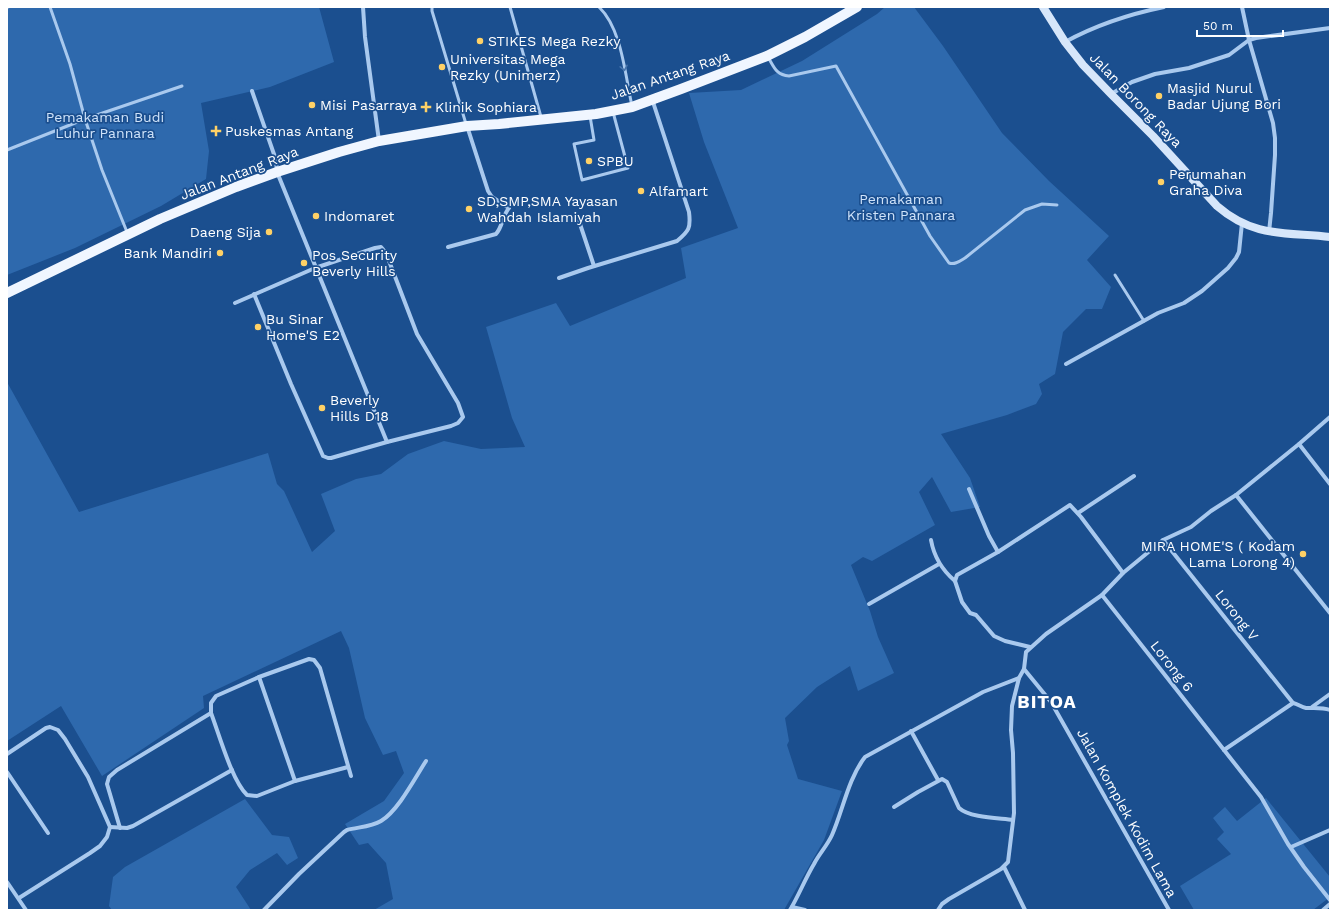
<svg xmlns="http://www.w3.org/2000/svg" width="1337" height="917" viewBox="0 0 1337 917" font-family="'Work Sans',sans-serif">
<rect width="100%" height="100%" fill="#1b4f8f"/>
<!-- green -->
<g fill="#2e69ad">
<polygon points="7,7 319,7 334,62 270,87 201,103 209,151 206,179 161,206 75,248 7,275"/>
<polygon points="885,7 914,7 943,46 1002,133 1049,181 1109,236 1087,260 1111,287 1102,309 1086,309 1063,332 1055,374 1039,384 1042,394 1036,404 1007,415 941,434 970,478 980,507 951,512 932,477 919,492 935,525 872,561 863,557 851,565 870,611 878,637 894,673 858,691 850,666 817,687 785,718 789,741 787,745 798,779 842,791 824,840 784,910 374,910 393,899 386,863 368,843 359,845 345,824 384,801 404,773 396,751 383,755 365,718 349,648 341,631 203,696 204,708 102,776 61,706 7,741 7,382 79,512 268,453 277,484 284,491 312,552 335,531 321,494 356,479 381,474 408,454 444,441 481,449 525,447 512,418 486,327 556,303 570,326 686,278 681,248 738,228 704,142 689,93 741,90 802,61 877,14"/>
<polygon points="1266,798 1330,877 1330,897 1313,910 1194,910 1180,886 1231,854 1217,839 1224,832 1213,818 1225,807 1237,821"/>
<polygon points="245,799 272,835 289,837 298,858 287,865 277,853 250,870 236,887 251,910 112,910 109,906 113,877 125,867"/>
</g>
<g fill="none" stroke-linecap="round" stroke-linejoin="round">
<!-- service -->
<g stroke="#a9c9ee" stroke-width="3">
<polyline points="7,7 8,7"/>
<polyline points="50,7 70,64 85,119 102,170 127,232"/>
<polyline points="432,7 432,11 466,124"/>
<polyline points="510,7 541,117"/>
<path d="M599 7C622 29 625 75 632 106"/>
<path d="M768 57C774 67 776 75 789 76L836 66 930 236 949 263C955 265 960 261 965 258L1025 210 1042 204 1057 205"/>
<polyline points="590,116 594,140 574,144 582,180 628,168 613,112"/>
<polyline points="7,150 85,119 182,86"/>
<polyline points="1115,275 1144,321"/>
</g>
<!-- minor -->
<g stroke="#a9c9ee" stroke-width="4">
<polyline points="363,7 365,37 379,141"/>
<polyline points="1242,7 1249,40 1273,123 1275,138 1275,155 1271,213 1269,232"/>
<path d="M1065 42C1096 25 1130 14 1164 7"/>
<polyline points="1111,94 1132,82 1155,74 1189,68 1229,55 1249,40 1256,38 1330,28"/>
<polyline points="579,221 594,266"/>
<path d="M448 247 496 234C503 226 502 216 509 208L492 197 488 191 467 126"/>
<path d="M559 278 588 268 677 241C689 231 691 228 689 212L652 99"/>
<polyline points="254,294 291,384 323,456 328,458 331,458 387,442"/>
<polyline points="235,303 315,268 375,248 381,247 386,253 417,334 458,403 463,417 458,423 451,426 387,442 277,172 276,160 252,91"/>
<polyline points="1066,364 1158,313 1184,303 1202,291 1228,268 1236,258 1239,252 1242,223"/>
<polyline points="1299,444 1330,484"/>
<polyline points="969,489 989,536 998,552 1070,505 1081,517 1123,573"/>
<polyline points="1236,495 1330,613"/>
<polyline points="1078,513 1134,476"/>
<path d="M931 540C934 557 942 570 955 581"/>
<polyline points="1163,540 1293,703"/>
<polyline points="998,552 957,575 955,581 962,602 970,613 976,615 994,636 1005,641 1030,647"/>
<polyline points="1102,595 1261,797 1288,844 1304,867 1330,900"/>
<polyline points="869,604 939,564"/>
<polyline points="1024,669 1051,702 1169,910"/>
<polyline points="259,677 295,781"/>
<polyline points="1312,707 1330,694"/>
<polyline points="911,731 938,780"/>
<path d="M1224 750 1293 703C1298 704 1301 707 1306 708 1314 708 1322 707 1330 710"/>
<polyline points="7,754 46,728 50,727 58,730 65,739 88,777 110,827 107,837 100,846 90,853 19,898"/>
<path d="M348 767 295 781 257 796 247 795C232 781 219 734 211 713V703L216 696 259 677 309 659 314 660 320 668 351 776"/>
<polyline points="7,772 48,833"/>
<path d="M894 807 918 792 942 779 947 782 959 808C970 818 999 818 1013 820"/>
<polyline points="110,827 127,828 133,826 232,770"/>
<polyline points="120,828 107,784 109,777 117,770 211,713"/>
<polyline points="1291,847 1330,830"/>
<polyline points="1004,867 1025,910"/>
<polyline points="7,882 26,910"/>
<polyline points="792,907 805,910"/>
<path d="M264 910 299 874 344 832 347 830C358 827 371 827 381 821 398 811 415 778 426 761"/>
<path d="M790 910C799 895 805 879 814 864 819 854 827 846 832 835 843 810 848 779 865 757L983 692 1019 678"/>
<polyline points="938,910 942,904 949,899 1001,869 1008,862 1014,813 1013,753 1011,730 1012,706 1019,678 1024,669 1026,652 1046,634 1102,595 1123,573 1163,540 1191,527 1211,511 1236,495 1299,444 1330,417"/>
<polyline points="1323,910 1330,904"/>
</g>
<!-- secondary -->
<path stroke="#d6e6fa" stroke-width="8" d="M1043 7 1065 42 1083 65 1111 94 1153 136 1217 206C1254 238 1286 232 1330 237"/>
<!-- primary -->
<polyline stroke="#f0f6ff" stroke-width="10" points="7,293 160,219 236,187 277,172 339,152 379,141 467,126 499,124 596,114 632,107 681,89 767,56 805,37 857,7"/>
</g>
<!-- one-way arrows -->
<defs><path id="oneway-chevron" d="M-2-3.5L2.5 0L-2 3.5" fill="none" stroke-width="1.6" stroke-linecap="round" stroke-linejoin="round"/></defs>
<use stroke="#4674ac" href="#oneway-chevron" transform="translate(624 68) rotate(78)"/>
<!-- markers -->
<g fill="#ffd166" stroke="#1b4f8f" stroke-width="1.5">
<circle cx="480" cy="41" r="4"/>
<circle cx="442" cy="67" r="4"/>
<circle cx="1159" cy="96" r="4"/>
<circle cx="312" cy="105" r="4"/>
<path d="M424 101h4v4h4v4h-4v4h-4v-4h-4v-4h4z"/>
<path d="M214 125h4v4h4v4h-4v4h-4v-4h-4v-4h4z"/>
<circle cx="589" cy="161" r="4"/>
<circle cx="1161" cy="182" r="4"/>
<circle cx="641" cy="191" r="4"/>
<circle cx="469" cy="209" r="4"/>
<circle cx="316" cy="216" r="4"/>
<circle cx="269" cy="232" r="4"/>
<circle cx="220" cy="253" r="4"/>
<circle cx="304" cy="263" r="4"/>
<circle cx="258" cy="327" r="4"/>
<circle cx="322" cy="408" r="4"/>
<circle cx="1303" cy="554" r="4"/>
</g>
<g text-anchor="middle" stroke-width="3.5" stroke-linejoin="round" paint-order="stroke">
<!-- poi labels -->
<g font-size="14" fill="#fff" stroke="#1b4f8f" text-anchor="start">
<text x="488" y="46">STIKES Mega Rezky</text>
<text x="450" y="64">Universitas Mega<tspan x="450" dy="16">Rezky (Unimerz)</tspan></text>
<text x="1167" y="93">Masjid Nurul<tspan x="1167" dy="16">Badar Ujung Bori</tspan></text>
<text x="320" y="110">Misi Pasarraya</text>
<text x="435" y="112">Klinik Sophiara</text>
<text x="225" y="136">Puskesmas Antang</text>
<text x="597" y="166">SPBU</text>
<text x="1169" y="179">Perumahan<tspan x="1169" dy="16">Graha Diva</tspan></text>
<text x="649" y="196">Alfamart</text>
<text x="477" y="206">SD,SMP,SMA Yayasan<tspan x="477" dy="16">Wahdah Islamiyah</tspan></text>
<text x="324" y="221">Indomaret</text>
<text x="261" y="237" text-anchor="end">Daeng Sija</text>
<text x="212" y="258" text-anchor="end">Bank Mandiri</text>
<text x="312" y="260">Pos Security<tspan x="312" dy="16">Beverly Hills</tspan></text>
<text x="266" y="324">Bu Sinar<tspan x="266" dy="16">Home'S E2</tspan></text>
<text x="330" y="405">Beverly<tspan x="330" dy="16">Hills D18</tspan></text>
<text x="1295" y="551" text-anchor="end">MIRA HOME'S ( Kodam<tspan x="1295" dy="16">Lama Lorong 4)</tspan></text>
</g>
<!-- street labels -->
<g font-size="14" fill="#fff" stroke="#1b4f8f">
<text transform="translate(670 75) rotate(-19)" y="5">Jalan Antang Raya</text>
<text transform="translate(1136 100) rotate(46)" y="5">Jalan Borong Raya</text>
<text transform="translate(239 173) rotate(-21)" y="5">Jalan Antang Raya</text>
<text transform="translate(1237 615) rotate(52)" y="5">Lorong V</text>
<text transform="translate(1172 666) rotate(52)" y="5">Lorong 6</text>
<text transform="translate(1127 813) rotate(61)" y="5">Jalan Komplek Kodim Lama</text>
</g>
<!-- park labels -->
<g font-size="14" fill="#cfe3fa" stroke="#1b4f8f">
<text x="105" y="122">Pemakaman Budi<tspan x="105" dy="16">Luhur Pannara</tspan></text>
<text x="901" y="204">Pemakaman<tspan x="901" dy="16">Kristen Pannara</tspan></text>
</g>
<!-- district labels -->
<g font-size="18" font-weight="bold" letter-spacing="1" fill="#fff" stroke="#1b4f8f">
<text x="1047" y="708">BITOA</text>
</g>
</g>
<!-- border -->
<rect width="1337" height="917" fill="none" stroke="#ffffff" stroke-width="16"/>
<!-- scale -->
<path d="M1197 30v6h86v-6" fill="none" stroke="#ffffff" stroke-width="2"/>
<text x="1203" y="30" font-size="12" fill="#ffffff" stroke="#1b4f8f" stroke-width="3" paint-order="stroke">50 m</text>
</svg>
